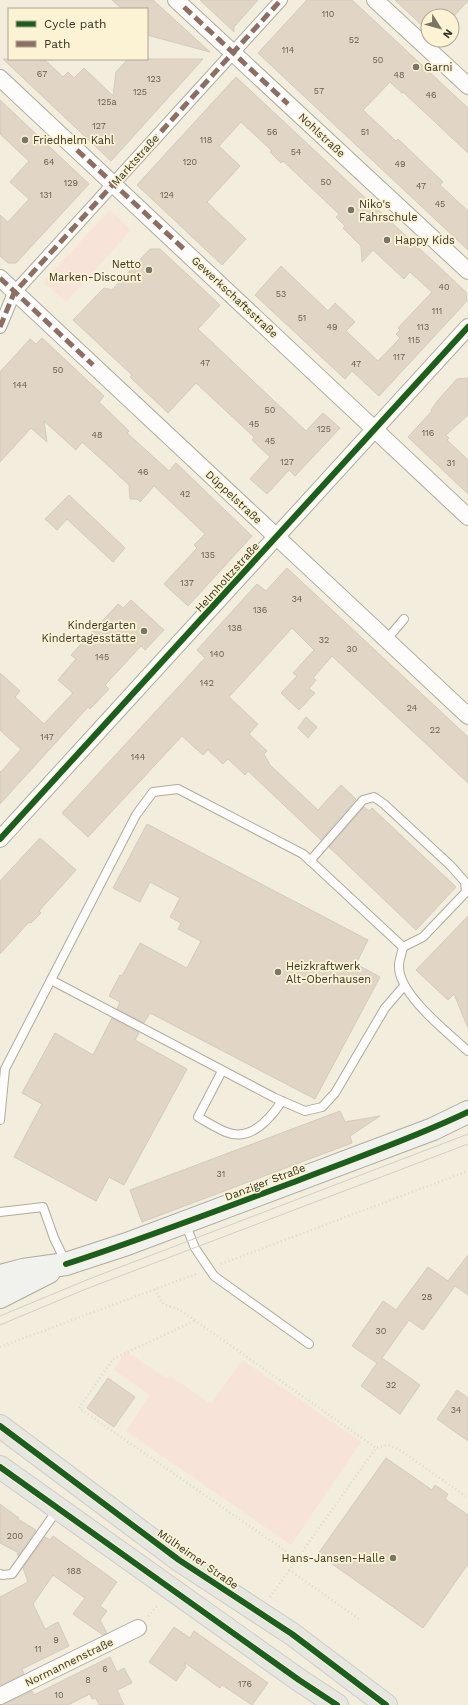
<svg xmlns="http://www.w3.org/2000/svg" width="468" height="1705" viewBox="0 0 468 1705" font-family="'Work Sans',sans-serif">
<rect width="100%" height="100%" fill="#f2eddc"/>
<!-- green -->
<g fill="#f8e3d8">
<polygon points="110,210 131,230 66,302 43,282"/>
<polygon points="126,1351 167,1379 170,1376 211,1404 242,1360 361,1442 291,1545 126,1431 150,1395 114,1370"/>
</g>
<!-- building -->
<g fill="#e1d5c5" stroke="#d2cbbf">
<polygon points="112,0 153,0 210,52 147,35 147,9 122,9"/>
<polygon points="200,0 258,0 234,27 234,32"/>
<polygon points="307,0 352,0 468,108 468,153 403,92 402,93 390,82 363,110 396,141 398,139 443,182 440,185 468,211 468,250 258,53"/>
<polygon points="395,0 468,0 468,1 452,18 452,16 428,16 428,31"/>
<polygon points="3,59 44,59 63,77 68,72 74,78 84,68 113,96 116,72 128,59 203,59 111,161"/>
<polygon points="236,77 466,292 467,301 379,396 352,371 345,379 255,295 281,266 328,311 335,303 355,322 346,331 378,361 400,338 396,334 400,330 398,328 432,292 410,272 404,279 373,250 362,262 361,246 343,228 345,226 336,217 339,214 283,161 281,163 270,152 272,151 241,122 219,146 240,166 207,202 246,239 222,265 137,185"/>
<polygon points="0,100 89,184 16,263 8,263 0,256 0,215 8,222 29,199 10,182 29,161 0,134"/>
<polygon points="150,249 160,249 220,305 198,329 253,381 306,431 323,413 340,428 295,476 289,470 267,494 250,479 270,457 252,440 254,437 196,383 168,413 130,377 132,375 73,320 104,288 112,290"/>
<polygon points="42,338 104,396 99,402 129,431 127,433 169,471 176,463 252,536 188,606 164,584 197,548 194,545 205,534 154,486 140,502 137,499 130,499 129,485 102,460 82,442 76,450 44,421 47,442 31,428 0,462 0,372 30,339 36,344"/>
<polygon points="468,378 468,415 446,435 449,438 447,440 468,460 468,494 408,437 432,411 431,410 439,399 457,379"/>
<polygon points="69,495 125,548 113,562 67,519 57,530 45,519"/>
<polygon points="287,568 468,737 468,783 332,656 313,678 316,680 309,689 315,693 299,710 281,693 297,676 293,673 314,650 292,628 229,697 258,724 249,734 267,751 264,754 270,765 318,810 341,785 356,799 321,840 248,771 245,775 228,759 223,764 208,750 203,755 182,736 88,837 62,813 205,658 197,650 257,584 266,591"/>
<polygon points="131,600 164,630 145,650 141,646 105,685 109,689 90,709 88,707 0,804 0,771 1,772 21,749 0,730 0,673 20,691 15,697 44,724 73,693 58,680 76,659 71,655 118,604 123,608"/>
<polygon points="306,717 317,727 308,738 298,728"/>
<polygon points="364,807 369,811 372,808 456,887 416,930 329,847"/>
<polygon points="147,824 368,940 356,964 380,977 315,1099 150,1013 144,1023 117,1009 120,1002 109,996 120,975 122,976 140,943 187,968 201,941 178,929 181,923 170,917 180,898 150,882 140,902 113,888"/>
<polygon points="40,838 76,870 39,911 41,913 31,923 29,922 0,954 0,881"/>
<polygon points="468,916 468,1028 454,994 448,1000 416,970"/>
<polygon points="112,1018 139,1033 135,1040 187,1069 124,1185 109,1177 96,1201 14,1157 42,1104 22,1093 55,1033 93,1055"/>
<polygon points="340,1111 345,1122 380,1116 350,1136 352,1143 142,1222 130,1190"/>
<polygon points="468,1255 468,1295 455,1286 423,1330 409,1320 382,1358 420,1385 400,1414 361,1386 377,1363 352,1346 383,1301 396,1310 428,1267 448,1281"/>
<polygon points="108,1378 135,1397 114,1427 87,1408"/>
<polygon points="457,1390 468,1398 468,1441 437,1419"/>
<polygon points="386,1458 432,1490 435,1485 448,1494 445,1499 468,1515 468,1564 423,1628 318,1554"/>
<polygon points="0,1504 19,1518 18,1519 36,1530 18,1556 17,1552 0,1543"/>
<polygon points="53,1536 117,1582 100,1606 107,1611 100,1620 107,1633 103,1635 73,1614 85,1598 53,1575 33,1604 45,1629 58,1622 69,1646 22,1669 24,1674 0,1685 0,1597 28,1582 23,1568 45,1537 50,1540"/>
<polygon points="174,1627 190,1638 194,1631 268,1683 252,1705 222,1685 220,1688 184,1662 186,1667 176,1681 149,1662"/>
<polygon points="110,1657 117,1672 124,1668 132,1683 117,1690 124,1705 99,1705 96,1698 92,1699 90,1694 68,1705 2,1705 32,1691 34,1695"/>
</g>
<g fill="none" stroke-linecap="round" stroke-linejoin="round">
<defs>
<g id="service">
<polyline points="387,639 404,619"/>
<polyline points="310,861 363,800 374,797 384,804 451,866 465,882 466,892 423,937 403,947"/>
<polyline points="51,980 275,1098 305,1111 322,1107 335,1093 385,1008 404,986"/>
<path d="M222 1071 198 1117C207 1122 216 1128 226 1132 250 1142 270 1119 282 1101"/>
<path d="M0 1120 5 1069 136 815 153 792 178 789 303 854 403 947C402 953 399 960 399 965 397 993 448 1033 468 1051"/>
<polyline points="0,1212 43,1207 54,1238 66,1263"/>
<polyline points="185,1223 195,1248 214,1276 309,1344"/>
<polyline points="0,1574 2,1575 12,1574 58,1509"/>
</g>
<polyline id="pedestrian" points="0,327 14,293 281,0"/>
<g id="minor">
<polyline points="176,0 468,271"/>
<polyline points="375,0 468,86"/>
<polyline points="0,78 468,517"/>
<polyline points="0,278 468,716"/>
<polyline points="0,839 468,327"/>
<polyline points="0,1696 138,1628"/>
</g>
<g id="secondary">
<polyline points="0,1276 23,1270 66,1264 127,1244 433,1129 468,1112"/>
<polyline points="0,1297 49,1272"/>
</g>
<g id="primary">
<polyline points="0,1426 179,1560 292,1634 386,1705"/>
<polyline points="0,1467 299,1680 337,1705"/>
</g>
</defs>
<!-- service casing -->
<use href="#service" stroke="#afac9e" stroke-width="10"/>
<!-- pedestrian casing -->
<use href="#pedestrian" stroke="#afac9e" stroke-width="14"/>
<!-- minor casing -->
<use href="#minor" stroke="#afac9e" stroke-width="18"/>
<!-- secondary casing -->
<use href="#secondary" stroke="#afac9e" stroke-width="24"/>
<!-- primary casing -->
<use href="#primary" stroke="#ceccc3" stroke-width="24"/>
<!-- path -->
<g stroke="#dbd9d4" stroke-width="2.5" stroke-dasharray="1 3" stroke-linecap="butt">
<polyline points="221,1264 468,1171"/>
<path d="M155 1289C164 1312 168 1302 183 1312L376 1448"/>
<polyline points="194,1321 113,1359 79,1408 297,1559"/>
<polyline points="0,1347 196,1274"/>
<polyline points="289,1570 359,1619"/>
<polyline points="270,1597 376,1448 387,1445 397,1448 468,1498"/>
<polyline points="148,1616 158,1605"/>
</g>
<!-- service -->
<use href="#service" stroke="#fdfcfa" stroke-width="8"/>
<!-- pedestrian -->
<use href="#pedestrian" stroke="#fdfcfa" stroke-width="12"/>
<!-- minor -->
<use href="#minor" stroke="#fdfcfa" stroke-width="16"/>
<!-- secondary -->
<use href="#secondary" stroke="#f1f1ed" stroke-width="22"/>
<!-- primary -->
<use href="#primary" stroke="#e6e7e0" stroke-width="22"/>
<!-- tram -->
<g stroke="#d1cfca" stroke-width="1">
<polyline points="0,1316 89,1279 468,1134"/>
<polyline points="0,1325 86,1289 468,1144"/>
</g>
<!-- quiet -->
<g stroke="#8d6e63" stroke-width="5" stroke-dasharray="10 5" stroke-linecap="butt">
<polyline points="184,7 288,104"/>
<polyline points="77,150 186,251"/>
<polyline points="0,278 93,365"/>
<polyline points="0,327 14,293 281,0"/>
</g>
<defs>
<g id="cycleway">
<polyline points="0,839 468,327"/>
<path d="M66 1264C143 1239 218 1210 294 1182 352 1159 412 1139 468 1112"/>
<polyline points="0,1426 179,1560 292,1634 386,1705"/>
<polyline points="0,1467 299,1680 337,1705"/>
</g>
</defs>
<!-- cycleway casing -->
<use href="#cycleway" stroke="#fbf3d3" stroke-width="8"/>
<!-- cycleway -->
<use href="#cycleway" stroke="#1b5e20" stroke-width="6"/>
</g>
<!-- markers -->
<g fill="#787466" stroke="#fbf3d3" stroke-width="1.5">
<circle cx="416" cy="67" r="4"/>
<circle cx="25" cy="140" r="4"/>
<circle cx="351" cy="210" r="4"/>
<circle cx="387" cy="240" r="4"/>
<circle cx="149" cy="270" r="4"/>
<circle cx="144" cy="631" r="4"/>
<circle cx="278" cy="972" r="4"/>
<circle cx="393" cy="1558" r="4"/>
</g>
<g text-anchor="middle" stroke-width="3.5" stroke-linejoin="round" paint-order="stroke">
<!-- number labels -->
<g font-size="9" fill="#635d50">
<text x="328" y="17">110</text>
<text x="354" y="43">52</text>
<text x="288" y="53">114</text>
<text x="378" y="63">50</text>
<text x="42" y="77">67</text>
<text x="399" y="78">48</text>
<text x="154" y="82">123</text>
<text x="319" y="94">57</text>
<text x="140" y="95">125</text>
<text x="431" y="98">46</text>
<text x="107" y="105">125a</text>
<text x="99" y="129">127</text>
<text x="272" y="135">56</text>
<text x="365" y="135">51</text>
<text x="206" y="143">118</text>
<text x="296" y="155">54</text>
<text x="49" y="165">64</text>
<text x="190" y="165">120</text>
<text x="400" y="167">49</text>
<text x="326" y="185">50</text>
<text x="71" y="186">129</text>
<text x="421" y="189">47</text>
<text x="46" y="198">131</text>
<text x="167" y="198">124</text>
<text x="440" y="207">45</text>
<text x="444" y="290">40</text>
<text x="281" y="297">53</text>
<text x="437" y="314">111</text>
<text x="302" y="321">51</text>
<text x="332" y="330">49</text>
<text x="423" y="330">113</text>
<text x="414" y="343">115</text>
<text x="399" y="360">117</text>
<text x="205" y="366">47</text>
<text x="356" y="367">47</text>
<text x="58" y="373">50</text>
<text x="20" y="388">144</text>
<text x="270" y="413">50</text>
<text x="254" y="427">45</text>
<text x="324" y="432">125</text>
<text x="428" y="436">116</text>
<text x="97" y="438">48</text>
<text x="270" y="444">45</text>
<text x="287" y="465">127</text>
<text x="451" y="466">31</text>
<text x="143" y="475">46</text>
<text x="185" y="497">42</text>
<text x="208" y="558">135</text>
<text x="187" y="586">137</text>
<text x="297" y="602">34</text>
<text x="260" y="613">136</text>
<text x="235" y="631">138</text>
<text x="324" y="643">32</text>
<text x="352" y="652">30</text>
<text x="217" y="657">140</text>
<text x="102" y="660">145</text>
<text x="207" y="686">142</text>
<text x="412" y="711">24</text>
<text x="435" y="733">22</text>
<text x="47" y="740">147</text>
<text x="138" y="760">144</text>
<text x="221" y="1177">31</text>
<text x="427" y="1300">28</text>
<text x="381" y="1334">30</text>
<text x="391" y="1388">32</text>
<text x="456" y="1413">34</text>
<text x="15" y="1539">200</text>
<text x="74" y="1574">188</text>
<text x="56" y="1643">9</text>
<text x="38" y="1652">11</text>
<text x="105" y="1672">6</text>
<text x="88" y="1683">8</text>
<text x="245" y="1687">176</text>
<text x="59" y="1698">10</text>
</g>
<!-- poi labels -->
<g font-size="11" fill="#373327" stroke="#fbf3d3" text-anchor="start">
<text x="424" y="71">Garni</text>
<text x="33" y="144">Friedhelm Kahl</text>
<text x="359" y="208">Niko's<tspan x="359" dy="13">Fahrschule</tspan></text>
<text x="395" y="244">Happy Kids</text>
<text x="141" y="268" text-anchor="end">Netto<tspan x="141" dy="13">Marken-Discount</tspan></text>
<text x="136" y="629" text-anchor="end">Kindergarten<tspan x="136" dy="13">Kindertagesstätte</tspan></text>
<text x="286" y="970">Heizkraftwerk<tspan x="286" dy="13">Alt-Oberhausen</tspan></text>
<text x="385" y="1562" text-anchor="end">Hans-Jansen-Halle</text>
</g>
<!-- street labels -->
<g font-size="11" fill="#373327" stroke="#fbf3d3">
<text transform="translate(322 135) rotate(43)" y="4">Nohlstraße</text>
<text transform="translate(135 160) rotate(-48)" y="4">Marktstraße</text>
<text transform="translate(235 297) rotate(43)" y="4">Gewerkschaftsstraße</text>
<text transform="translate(234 497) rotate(43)" y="4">Düppelstraße</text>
<text transform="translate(227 577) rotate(-48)" y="4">Helmholtzstraße</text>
<text transform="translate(265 1182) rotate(-21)" y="4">Danziger Straße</text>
<text transform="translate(198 1559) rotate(35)" y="4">Mülheimer Straße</text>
<text transform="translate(69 1662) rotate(-26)" y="4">Normannenstraße</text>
</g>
</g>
<!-- legend -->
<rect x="8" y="8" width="140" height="52" fill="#fbf3d3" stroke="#ada68e"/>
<rect x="16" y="21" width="20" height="6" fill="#1b5e20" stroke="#ada68e"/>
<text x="44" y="28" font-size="12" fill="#373327">Cycle path</text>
<rect x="16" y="41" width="20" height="6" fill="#8d6e63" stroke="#ada68e"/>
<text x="44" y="48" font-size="12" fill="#373327">Path</text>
<!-- north arrow -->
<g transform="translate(440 28) rotate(127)"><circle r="19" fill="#fbf3d3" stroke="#ada68e"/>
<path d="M0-3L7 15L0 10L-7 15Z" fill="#787466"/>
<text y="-6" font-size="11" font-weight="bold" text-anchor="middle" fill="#373327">N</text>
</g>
</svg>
